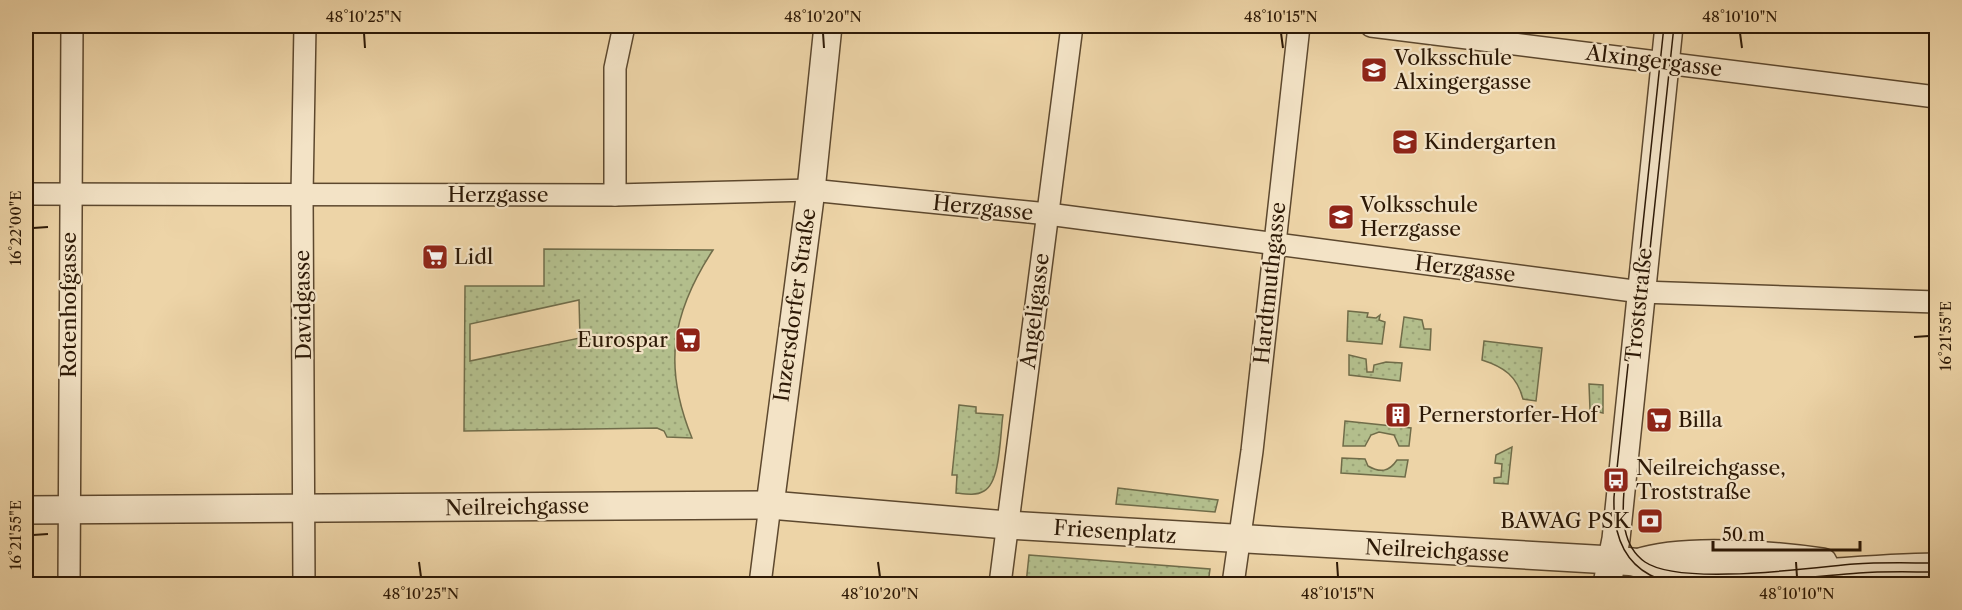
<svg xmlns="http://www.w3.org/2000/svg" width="1962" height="610" viewBox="0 0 1962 610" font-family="'Libre Caslon Text',serif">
<defs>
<pattern id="green-dots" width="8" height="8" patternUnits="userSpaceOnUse" patternTransform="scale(1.5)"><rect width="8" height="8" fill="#b3be8c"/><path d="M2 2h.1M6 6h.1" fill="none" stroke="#9aa377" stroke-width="1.8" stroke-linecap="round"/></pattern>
</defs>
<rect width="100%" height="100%" fill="#edd4a7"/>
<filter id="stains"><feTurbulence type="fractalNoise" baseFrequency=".00333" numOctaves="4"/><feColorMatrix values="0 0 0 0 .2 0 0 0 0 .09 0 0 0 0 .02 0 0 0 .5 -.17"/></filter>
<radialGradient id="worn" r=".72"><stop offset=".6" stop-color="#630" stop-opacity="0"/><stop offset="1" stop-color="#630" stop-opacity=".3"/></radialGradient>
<!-- green -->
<g fill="url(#green-dots)" stroke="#706c49" stroke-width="1.5" fill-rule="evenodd">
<path d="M544 249 713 250C671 314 663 367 692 438L667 437 664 431 657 428 464 431 465 286H544ZM579 300 580 338 470 361V324Z"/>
<polygon points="1348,311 1368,313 1367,317 1376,318 1380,315 1379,320 1385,322 1382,344 1347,341"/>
<polygon points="1404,317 1422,320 1424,329 1431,329 1430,350 1400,347"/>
<path d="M1484 341 1542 348 1536 401 1523 399C1517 376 1504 367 1482 360Z"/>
<polygon points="1349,355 1366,359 1367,372 1373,372 1374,365 1386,362 1402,363 1400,381 1349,375"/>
<polygon points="1589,384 1603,385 1603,413 1590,410"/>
<path d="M959 405 976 407V413L1003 415C1000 433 1001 482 984 491 976 496 965 494 956 493L957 475H952Z"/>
<polygon points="1345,421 1411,428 1409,446 1399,446 1394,435 1379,432 1371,435 1365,446 1343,446"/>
<polygon points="1512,447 1508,484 1494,483 1494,478 1501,477 1502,464 1495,463 1496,455"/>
<path d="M1342 458 1365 459 1368 466C1380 473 1389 472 1397 460H1408L1405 477 1341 473Z"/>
<polygon points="1118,488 1218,500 1215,512 1116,504"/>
<polygon points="1029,555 1210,569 1208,584 1026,584"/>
</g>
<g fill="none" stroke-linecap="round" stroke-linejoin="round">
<defs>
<g id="minor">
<polyline points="1371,26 1936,97"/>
<polyline points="26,194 615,195 811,190 1048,214 1641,292 1936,302"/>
<polyline points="615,195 615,68 624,26"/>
<polyline points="69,584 72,26"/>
<polyline points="304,584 302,195 305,26"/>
<polyline points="760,584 770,505"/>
<polyline points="1000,584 1072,26"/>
<polyline points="1233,584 1252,451 1299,26"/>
</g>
<g id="tertiary">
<polyline points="770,505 811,190 828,26"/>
<path d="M26 510 770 505 1007 525 1611 560C1620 561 1630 561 1638 563 1657 570 1670 577 1690 578 1773 580 1854 568 1936 567"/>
<path d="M1637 563C1684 547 1772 555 1823 562"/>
<polyline points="1607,584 1616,539 1669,26"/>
</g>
</defs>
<!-- minor casing -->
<use href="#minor" stroke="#5d482e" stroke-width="24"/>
<!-- tertiary casing -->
<use href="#tertiary" stroke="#5d482e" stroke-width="30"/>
<!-- minor -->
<use href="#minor" stroke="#f3e3c6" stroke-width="21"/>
<!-- tertiary -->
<use href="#tertiary" stroke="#f3e3c6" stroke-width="27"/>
<!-- tram -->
<g stroke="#2d1906" stroke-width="1.5">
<path d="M1664 26 1614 497C1613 528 1620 559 1650 575 1669 585 1692 582 1713 582 1763 582 1809 577 1859 573 1884 571 1911 572 1936 572"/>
<polyline points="1643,315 1674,26"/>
<path d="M1624 491C1622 516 1622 546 1645 562 1680 586 1809 568 1854 564 1881 562 1909 563 1936 563"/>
</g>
</g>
<!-- ticks -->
<path fill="none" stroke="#2d1906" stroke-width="2" d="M364 33 365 48M823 33 824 48M1281 33 1283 48M1740 33 1742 48M33 228 48 227M1914 337 1929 336M33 535 48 534M419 562 421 577M878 562 880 577M1337 562 1338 577M1796 562 1797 577"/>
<!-- icons -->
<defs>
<symbol id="school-square" viewBox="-11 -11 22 22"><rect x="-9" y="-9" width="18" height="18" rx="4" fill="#8f2418" stroke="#f3e3c6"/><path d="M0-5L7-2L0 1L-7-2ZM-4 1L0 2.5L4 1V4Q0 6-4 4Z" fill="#fff"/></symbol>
<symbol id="supermarket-square" viewBox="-11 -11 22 22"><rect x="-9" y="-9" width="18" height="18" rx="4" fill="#8f2418" stroke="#f3e3c6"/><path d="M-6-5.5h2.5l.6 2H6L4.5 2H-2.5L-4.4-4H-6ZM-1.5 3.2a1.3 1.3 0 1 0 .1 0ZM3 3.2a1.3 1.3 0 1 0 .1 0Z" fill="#fff"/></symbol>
<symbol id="building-square" viewBox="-11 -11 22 22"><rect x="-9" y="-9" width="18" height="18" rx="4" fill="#8f2418" stroke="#f3e3c6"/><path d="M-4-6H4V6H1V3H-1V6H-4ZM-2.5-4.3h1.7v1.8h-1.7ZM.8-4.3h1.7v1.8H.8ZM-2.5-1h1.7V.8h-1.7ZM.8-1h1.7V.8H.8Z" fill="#fff"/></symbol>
<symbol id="bus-square" viewBox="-11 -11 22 22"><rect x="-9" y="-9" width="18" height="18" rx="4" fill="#8f2418" stroke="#f3e3c6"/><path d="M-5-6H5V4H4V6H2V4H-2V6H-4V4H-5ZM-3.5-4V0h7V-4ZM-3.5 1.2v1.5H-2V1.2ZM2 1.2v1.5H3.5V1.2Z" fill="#fff"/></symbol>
<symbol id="bank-square" viewBox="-11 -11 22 22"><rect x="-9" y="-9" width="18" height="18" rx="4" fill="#8f2418" stroke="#f3e3c6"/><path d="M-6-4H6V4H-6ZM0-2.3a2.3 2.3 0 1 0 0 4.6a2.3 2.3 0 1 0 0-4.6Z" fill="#fff"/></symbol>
</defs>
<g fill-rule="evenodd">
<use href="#school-square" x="1359" y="55" width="30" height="30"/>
<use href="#school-square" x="1390" y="127" width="30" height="30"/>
<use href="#school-square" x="1326" y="202" width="30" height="30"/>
<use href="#supermarket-square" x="420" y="242" width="30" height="30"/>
<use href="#supermarket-square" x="673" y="325" width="30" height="30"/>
<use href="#building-square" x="1383" y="400" width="30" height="30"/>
<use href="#supermarket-square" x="1644" y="405" width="30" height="30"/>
<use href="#bus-square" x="1601" y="465" width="30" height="30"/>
<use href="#bank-square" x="1635" y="506" width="30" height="30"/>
</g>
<g text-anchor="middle" stroke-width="4.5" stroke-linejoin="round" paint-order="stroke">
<!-- poi labels -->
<g font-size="21" fill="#2d1906" stroke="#f3e3c6" text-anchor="start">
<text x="1394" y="65">Volksschule<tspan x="1394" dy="24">Alxingergasse</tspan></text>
<text x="1424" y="149">Kindergarten</text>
<text x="1360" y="212">Volksschule<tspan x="1360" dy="24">Herzgasse</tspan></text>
<text x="454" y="264">Lidl</text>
<text x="668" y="347" text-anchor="end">Eurospar</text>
<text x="1418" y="422">Pernerstorfer-Hof</text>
<text x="1678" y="427">Billa</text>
<text x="1636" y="475">Neilreichgasse,<tspan x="1636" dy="24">Troststraße</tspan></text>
<text x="1630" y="528" text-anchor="end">BAWAG PSK</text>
</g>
<!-- street labels -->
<g font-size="21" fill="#2d1906" stroke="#f3e3c6">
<text transform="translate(1654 61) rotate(7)" y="7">Alxingergasse</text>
<text x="498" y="202">Herzgasse</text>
<text transform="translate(983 208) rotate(6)" y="7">Herzgasse</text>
<text transform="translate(1465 269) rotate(7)" y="7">Herzgasse</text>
<text transform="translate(1270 283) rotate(-84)" y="7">Hardtmuthgasse</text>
<text transform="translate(69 305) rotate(-90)" y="7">Rotenhofgasse</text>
<text transform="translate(303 305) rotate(-91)" y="7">Davidgasse</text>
<text transform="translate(795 305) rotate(-82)" y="7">Inzersdorfer Straße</text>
<text transform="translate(1639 305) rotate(-84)" y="7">Troststraße</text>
<text transform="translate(1035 311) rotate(-83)" y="7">Angeligasse</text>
<text transform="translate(517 507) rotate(-1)" y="7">Neilreichgasse</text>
<text transform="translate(1115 532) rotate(4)" y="7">Friesenplatz</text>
<text transform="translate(1437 551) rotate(3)" y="7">Neilreichgasse</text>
</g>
</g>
<!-- margin -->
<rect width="1962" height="610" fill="none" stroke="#edd4a7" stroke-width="66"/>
<!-- scale -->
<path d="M1713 541v9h147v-9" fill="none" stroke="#2d1906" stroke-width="3"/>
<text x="1722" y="541" font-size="18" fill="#2d1906" stroke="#f3e3c6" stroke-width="4.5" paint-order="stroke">50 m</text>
<rect x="33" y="33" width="1896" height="544" fill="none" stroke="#2d1906" stroke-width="2"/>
<g font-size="15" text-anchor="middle" fill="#2d1906">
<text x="364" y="22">48°10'25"N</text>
<text x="823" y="22">48°10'20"N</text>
<text x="1281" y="22">48°10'15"N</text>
<text x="1740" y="22">48°10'10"N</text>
<text transform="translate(16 228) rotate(-90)" y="5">16°22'00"E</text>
<text transform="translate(1946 336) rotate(-90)" y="5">16°21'55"E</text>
<text transform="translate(16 535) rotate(-90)" y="5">16°21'55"E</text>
<text x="421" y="599">48°10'25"N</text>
<text x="880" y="599">48°10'20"N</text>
<text x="1338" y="599">48°10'15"N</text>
<text x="1797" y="599">48°10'10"N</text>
</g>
<rect width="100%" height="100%" filter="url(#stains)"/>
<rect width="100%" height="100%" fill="url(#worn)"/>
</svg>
